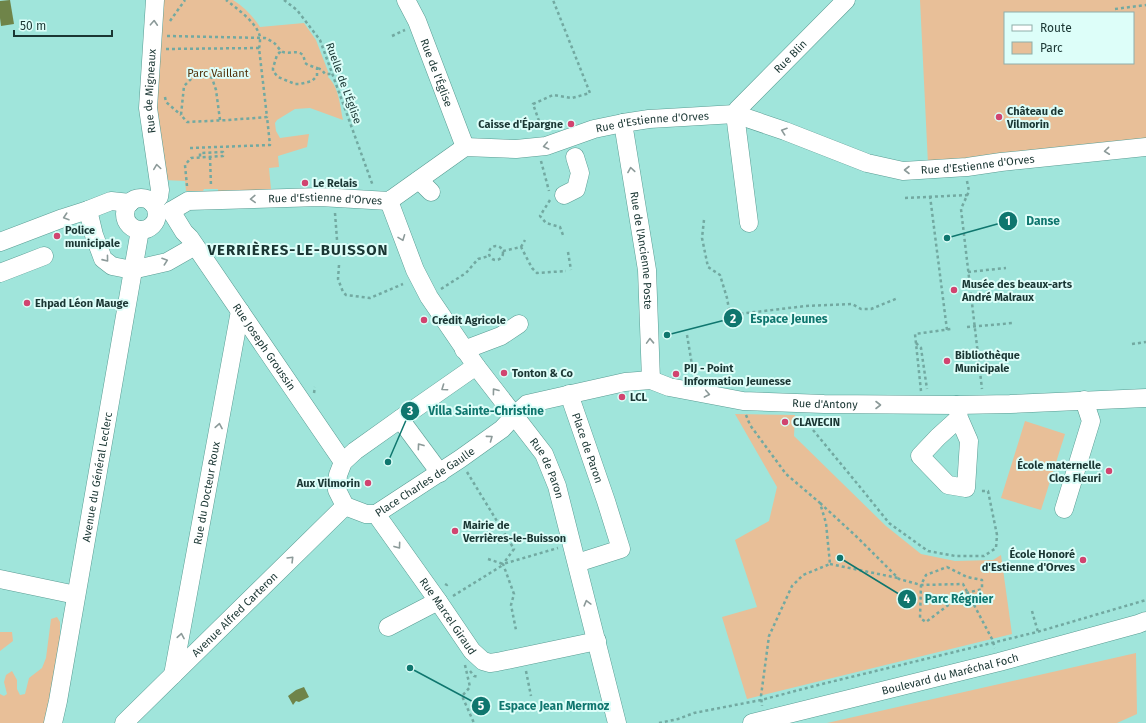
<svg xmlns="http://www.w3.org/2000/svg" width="1146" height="723" viewBox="0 0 1146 723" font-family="'Fira Sans',sans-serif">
<rect width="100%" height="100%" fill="#a0e5db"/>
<!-- green -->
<g fill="#e8bf98" fill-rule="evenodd">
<path d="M160 0H233C244 7 253 16 260 27L304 23 316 40 329 74 328 77C339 87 340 106 343 120L310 108 295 109 277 120 275 123 276 131 280 138 309 134 307 147 278 156 279 167 269 168 271 189 270 190 218 191V189H204L203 191H186L185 181 164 180 155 121Z"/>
<path d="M920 0H1146V138L928 164ZM1005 13H1133V63H1005Z"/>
<polygon points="735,414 795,415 794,436 886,526 921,554 955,561 993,560 1001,555 1012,634 747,699 722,617 757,607 735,540 769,521 777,487"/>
<polygon points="1025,421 1065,434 1041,510 1001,498"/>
<polygon points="57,617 60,622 60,640 45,723 0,723 0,694 4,696 7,694 4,682 6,675 12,671 17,680 17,689 20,695 25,694 29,678 42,668 46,658 51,619"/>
<polygon points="0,632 12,632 13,641 0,651"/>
<polygon points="1136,653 1137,714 1117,723 827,723"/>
</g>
<!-- water -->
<g fill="#6f8449">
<polygon points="10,0 14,24 1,26 0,18 0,1"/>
<polygon points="304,687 309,697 299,702 296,701 293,705 288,696 296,690"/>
</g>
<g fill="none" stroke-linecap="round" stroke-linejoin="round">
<defs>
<g id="minor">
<path id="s1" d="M406 0 417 21 465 147"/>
<path id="s2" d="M735 114 738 109 846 0"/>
<polyline points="735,114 749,223"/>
<path id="s3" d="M623 123 647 270 651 380"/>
<polyline points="419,180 431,192"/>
<polyline points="564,195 576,189 580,173 575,157"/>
<circle cx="141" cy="214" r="16"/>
<path id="s4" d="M389 201 415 270 429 297 476 366 544 454 557 486 617 723"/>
<path id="s5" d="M153 204 159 197 160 190 148 108 155 0"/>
<polyline points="88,210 94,235 103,259 112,266 132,270 167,262 195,246"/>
<path id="s6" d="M171 211 188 201 320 197 389 201 465 147 516 149 546 146 594 129 623 123 649 119 684 117 735 114 785 131 867 163 903 171 967 167 1001 162 1146 147"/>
<path id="s7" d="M171 211 184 232 190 238 343 462"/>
<polyline points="0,242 63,218 88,210 111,201 130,203"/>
<polyline points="0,273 44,256"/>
<polyline points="464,350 501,336 519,324"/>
<path id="s8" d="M476 366 400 419 355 451 343 462 338 475 337 490 345 506 366 514H376L460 459 502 429 514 416 527 404 625 382 651 380 669 387 743 401 824 404 957 405 1010 404 1146 398"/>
<path id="s9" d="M569 394 606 501 621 549 577 563"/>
<polyline points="957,405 959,418 969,441 966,488 948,485 920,456 938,437 959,418"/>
<polyline points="400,419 440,473"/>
<polyline points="1064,509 1091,421 1084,400"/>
<path id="s10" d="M376 514 438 601 472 651 483 661 490 663 497 662 597 641"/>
<polyline points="0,579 76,595"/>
<polyline points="388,627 438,601"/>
<path id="s11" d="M173 675 240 311"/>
<path id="s12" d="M53 723 58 701 140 230"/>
<path id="s13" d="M124 723 345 506"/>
<path id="s14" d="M752 723 999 662 1138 624 1146 621"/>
</g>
</defs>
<!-- minor casing -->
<use href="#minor" stroke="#599c93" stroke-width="19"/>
<!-- path -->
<g stroke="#72a9a1" stroke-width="2.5" stroke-dasharray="3 3" stroke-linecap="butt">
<polyline points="284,0 297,10 320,40 373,186"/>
<polyline points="1115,9 1146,5"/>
<polyline points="170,21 185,0"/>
<path d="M167 36 265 38C268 39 271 41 274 43 277 45 279 50 283 52 293 55 303 46 305 63L308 65 317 68V76L312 81 300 84H295L278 77 273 71V68L277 55 280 52V50"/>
<polyline points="392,36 405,30"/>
<polyline points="166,49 259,48"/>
<polyline points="318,68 322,70 325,74 332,74"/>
<polyline points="165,97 166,102 181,115"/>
<path d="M220 120 216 90 212 78 204 74 194 76 184 86 181 115 187 122 229 120 267 117 259 48C260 45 260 41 260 38 259 24 236 8 226 0"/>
<polyline points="539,121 533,104 553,95 572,98 590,93 553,0"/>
<polyline points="190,148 270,145 267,117"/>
<polyline points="210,157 211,186"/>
<polyline points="541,161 549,191"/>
<polyline points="967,181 969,191 961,209 982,389"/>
<polyline points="187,186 185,165 191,158 223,156 223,152 200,153 200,157"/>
<polyline points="930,196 947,330"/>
<polyline points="905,198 968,195"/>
<polyline points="550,200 540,216 546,223 560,227 563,235"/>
<polyline points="335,213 338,253"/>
<polyline points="704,220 702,238 708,267 720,275 727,298 730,315 806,306 852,304 861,309 871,309 898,298"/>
<circle cx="496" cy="253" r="7"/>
<polyline points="521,247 525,240"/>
<polyline points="503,251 521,247 532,268 537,273 566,271"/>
<polyline points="568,252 571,270"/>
<polyline points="339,265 338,279 343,292 346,295 370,298 403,284"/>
<polyline points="968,272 1006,268"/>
<polyline points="441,289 466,273 478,259 489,256"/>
<polyline points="967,327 1013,323"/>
<polyline points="687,335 694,377"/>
<polyline points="916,343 921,348 927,389"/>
<polyline points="1132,344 1146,342"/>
<polyline points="921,391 915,334 951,329"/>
<polyline points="314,393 315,387"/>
<polyline points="746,415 750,425 786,474 820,503 826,523 830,564 803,575 792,586 769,636 761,696 762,706"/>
<polyline points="813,430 860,487 889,523 928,551 955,556 984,556 996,548 997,535 988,491 980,491"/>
<polyline points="467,472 514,549 503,564 514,594 511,605 516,630"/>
<polyline points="820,503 858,538 899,579 921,585 963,584 992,639 995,648"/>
<polyline points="488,559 503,564 558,548"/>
<polyline points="830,564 898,578"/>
<polygon points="947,567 967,577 982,580 982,589 967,593 947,606 926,622 920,618 921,585 926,575"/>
<polyline points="445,584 447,585 450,583"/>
<polyline points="453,596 503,565"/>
<polyline points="1032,611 1038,632"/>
<polyline points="465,665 470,687 462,696 474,723"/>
<polyline points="470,671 474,676 479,677"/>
<polyline points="526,671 531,696"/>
<polyline points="659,723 678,719 694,713 761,700 822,684 1037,632 1146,600"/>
</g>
<!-- minor -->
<use href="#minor" stroke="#fff" stroke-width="18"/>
</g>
<!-- one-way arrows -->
<defs><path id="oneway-chevron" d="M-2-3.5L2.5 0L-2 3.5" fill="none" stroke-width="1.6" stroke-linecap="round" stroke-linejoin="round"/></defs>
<g stroke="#8c9a99">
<use href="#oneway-chevron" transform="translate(154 23) rotate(-87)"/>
<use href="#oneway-chevron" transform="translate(784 131) rotate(-161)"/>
<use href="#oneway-chevron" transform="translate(546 146) rotate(168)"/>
<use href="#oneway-chevron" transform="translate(1107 151) rotate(174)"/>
<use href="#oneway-chevron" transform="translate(157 167) rotate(-98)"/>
<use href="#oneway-chevron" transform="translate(631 170) rotate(-99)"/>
<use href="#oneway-chevron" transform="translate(907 170) rotate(-180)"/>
<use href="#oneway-chevron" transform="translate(253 199) rotate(178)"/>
<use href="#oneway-chevron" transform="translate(66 217) rotate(162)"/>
<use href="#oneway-chevron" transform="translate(402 238) rotate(69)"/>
<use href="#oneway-chevron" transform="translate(106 259) rotate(51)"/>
<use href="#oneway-chevron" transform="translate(165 261) rotate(-19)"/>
<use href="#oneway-chevron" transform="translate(650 341) rotate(-92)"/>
<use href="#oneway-chevron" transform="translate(444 388) rotate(145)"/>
<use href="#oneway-chevron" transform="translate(495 391) rotate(-127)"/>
<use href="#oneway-chevron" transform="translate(707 394) rotate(11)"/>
<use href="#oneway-chevron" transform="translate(878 405)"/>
<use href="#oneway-chevron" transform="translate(219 426) rotate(-80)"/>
<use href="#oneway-chevron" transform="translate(490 438) rotate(-36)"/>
<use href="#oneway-chevron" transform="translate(420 446) rotate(-126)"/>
<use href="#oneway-chevron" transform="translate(398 546) rotate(54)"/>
<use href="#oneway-chevron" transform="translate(291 559) rotate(-45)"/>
<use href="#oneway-chevron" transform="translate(587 603) rotate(-105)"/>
<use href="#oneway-chevron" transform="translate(181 636) rotate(-80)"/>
</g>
<!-- markers -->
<g fill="#d14470" stroke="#ddfef9" stroke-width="1.5">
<circle cx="999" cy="117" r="4"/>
<circle cx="571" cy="124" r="4"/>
<circle cx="305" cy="183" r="4"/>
<circle cx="57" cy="236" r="4"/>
<circle cx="954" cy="290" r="4"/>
<circle cx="27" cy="303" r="4"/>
<circle cx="424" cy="320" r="4"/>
<circle cx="947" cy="361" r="4"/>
<circle cx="504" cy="373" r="4"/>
<circle cx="676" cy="374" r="4"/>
<circle cx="622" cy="397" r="4"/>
<circle cx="785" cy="422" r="4"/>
<circle cx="1109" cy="471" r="4"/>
<circle cx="368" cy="483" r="4"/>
<circle cx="455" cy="531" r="4"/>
<circle cx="1083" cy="560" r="4"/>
</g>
<g text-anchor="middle" stroke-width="4" stroke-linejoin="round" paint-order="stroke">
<!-- street labels -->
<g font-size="11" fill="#1a3633" stroke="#ddfef9">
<text dy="4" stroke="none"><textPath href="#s2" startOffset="80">Rue Blin</textPath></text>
<text dy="4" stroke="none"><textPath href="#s1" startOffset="79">Rue de l'Église</textPath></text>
<text transform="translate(344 83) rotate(70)" y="4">Ruelle de L'Église</text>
<text dy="4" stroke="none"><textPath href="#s5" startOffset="116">Rue de Migneaux</textPath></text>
<text dy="4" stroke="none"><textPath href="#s6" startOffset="505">Rue d'Estienne d'Orves</textPath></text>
<text dy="4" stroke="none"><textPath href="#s6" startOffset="841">Rue d'Estienne d'Orves</textPath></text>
<text dy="4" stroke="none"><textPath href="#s6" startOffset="157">Rue d'Estienne d'Orves</textPath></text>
<text dy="4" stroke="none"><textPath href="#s3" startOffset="129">Rue de l'Ancienne Poste</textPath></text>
<text dy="4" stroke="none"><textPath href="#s7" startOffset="165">Rue Joseph Groussin</textPath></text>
<text dy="4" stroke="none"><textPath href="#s8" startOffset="734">Rue d'Antony</textPath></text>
<text dy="4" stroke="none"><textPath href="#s9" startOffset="57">Place de Paron</textPath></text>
<text dy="4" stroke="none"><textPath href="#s4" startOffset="313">Rue de Paron</textPath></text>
<text dy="4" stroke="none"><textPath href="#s12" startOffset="250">Avenue du Général Leclerc</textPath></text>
<text dy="4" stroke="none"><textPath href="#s8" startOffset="302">Place Charles de Gaulle</textPath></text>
<text dy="4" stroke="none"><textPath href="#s11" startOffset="185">Rue du Docteur Roux</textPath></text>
<text dy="4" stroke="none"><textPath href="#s13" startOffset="155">Avenue Alfred Carteron</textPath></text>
<text dy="4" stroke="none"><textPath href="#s10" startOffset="125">Rue Marcel Giraud</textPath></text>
<text dy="4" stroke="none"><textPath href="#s14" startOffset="204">Boulevard du Maréchal Foch</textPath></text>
</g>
<!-- park labels -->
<g font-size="11" fill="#502f07" stroke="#ddfef9">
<text x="218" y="77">Parc Vaillant</text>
</g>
<!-- poi labels -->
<g font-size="11" font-weight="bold" fill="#1a3633" stroke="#ddfef9" text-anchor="start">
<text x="1007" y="115">Château de<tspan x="1007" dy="13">Vilmorin</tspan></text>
<text x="563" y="128" text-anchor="end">Caisse d'Épargne</text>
<text x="313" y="187">Le Relais</text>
<text x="65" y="234">Police<tspan x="65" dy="13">municipale</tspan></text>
<text x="962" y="288">Musée des beaux-arts<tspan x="962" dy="13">André Malraux</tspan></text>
<text x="35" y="307">Ehpad Léon Mauge</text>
<text x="432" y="324">Crédit Agricole</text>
<text x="955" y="359">Bibliothèque<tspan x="955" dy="13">Municipale</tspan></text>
<text x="684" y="372">PIJ - Point<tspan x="684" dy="13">Information Jeunesse</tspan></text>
<text x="512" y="377">Tonton &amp; Co</text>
<text x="630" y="401">LCL</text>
<text x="793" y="426">CLAVECIN</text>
<text x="1101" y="469" text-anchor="end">École maternelle<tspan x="1101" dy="13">Clos Fleuri</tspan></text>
<text x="360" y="487" text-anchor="end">Aux Vilmorin</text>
<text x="463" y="529">Mairie de<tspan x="463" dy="13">Verrières-le-Buisson</tspan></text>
<text x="1075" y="558" text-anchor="end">École Honoré<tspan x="1075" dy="13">d'Estienne d'Orves</tspan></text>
</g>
<!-- district labels -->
<g font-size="15" font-weight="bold" letter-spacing="1" fill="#1a3633" stroke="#ddfef9">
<text x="298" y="255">VERRIÈRES-LE-BUISSON</text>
</g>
</g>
<!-- callouts -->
<path fill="none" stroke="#0f766e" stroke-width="1.5" d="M947 238L1008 221M667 335L733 318M388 462L410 411M840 558L907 599M410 668L481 706"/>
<g fill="#0f766e" stroke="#ddfef9" stroke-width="1.5">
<circle cx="947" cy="238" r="4"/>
<circle cx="667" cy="335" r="4"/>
<circle cx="388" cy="462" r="4"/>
<circle cx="840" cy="558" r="4"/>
<circle cx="410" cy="668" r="4"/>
<circle cx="1008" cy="221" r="10"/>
<circle cx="733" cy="318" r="10"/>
<circle cx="410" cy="411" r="10"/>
<circle cx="907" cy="599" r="10"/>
<circle cx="481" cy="706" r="10"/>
</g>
<g font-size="12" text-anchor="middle" font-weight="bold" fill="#fff">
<text x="1008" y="225">1</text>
<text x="733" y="323">2</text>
<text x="410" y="415">3</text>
<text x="907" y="603">4</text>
<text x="481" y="710">5</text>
</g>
<g font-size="12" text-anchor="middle" font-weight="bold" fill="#0f766e" stroke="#ddfef9" stroke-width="4" stroke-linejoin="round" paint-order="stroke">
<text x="1043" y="225">Danse</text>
<text x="789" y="323">Espace Jeunes</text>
<text x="486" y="415">Villa Sainte-Christine</text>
<text x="959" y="603">Parc Régnier</text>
<text x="554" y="710">Espace Jean Mermoz</text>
</g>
<!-- legend -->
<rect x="1004" y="12" width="130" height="52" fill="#ddfef9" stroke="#8faeaa"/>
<rect x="1012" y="25" width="20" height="6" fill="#ffffff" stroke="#8faeaa"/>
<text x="1040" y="32" font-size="12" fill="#1a3633">Route</text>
<rect x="1012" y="42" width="20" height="12" fill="#e8bf98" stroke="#8faeaa"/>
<text x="1040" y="52" font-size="12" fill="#1a3633">Parc</text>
<!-- scale -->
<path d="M14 30v6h98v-6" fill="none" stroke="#1a3633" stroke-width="2"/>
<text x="20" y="30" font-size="12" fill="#1a3633" stroke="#ddfef9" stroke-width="3" paint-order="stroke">50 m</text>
</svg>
